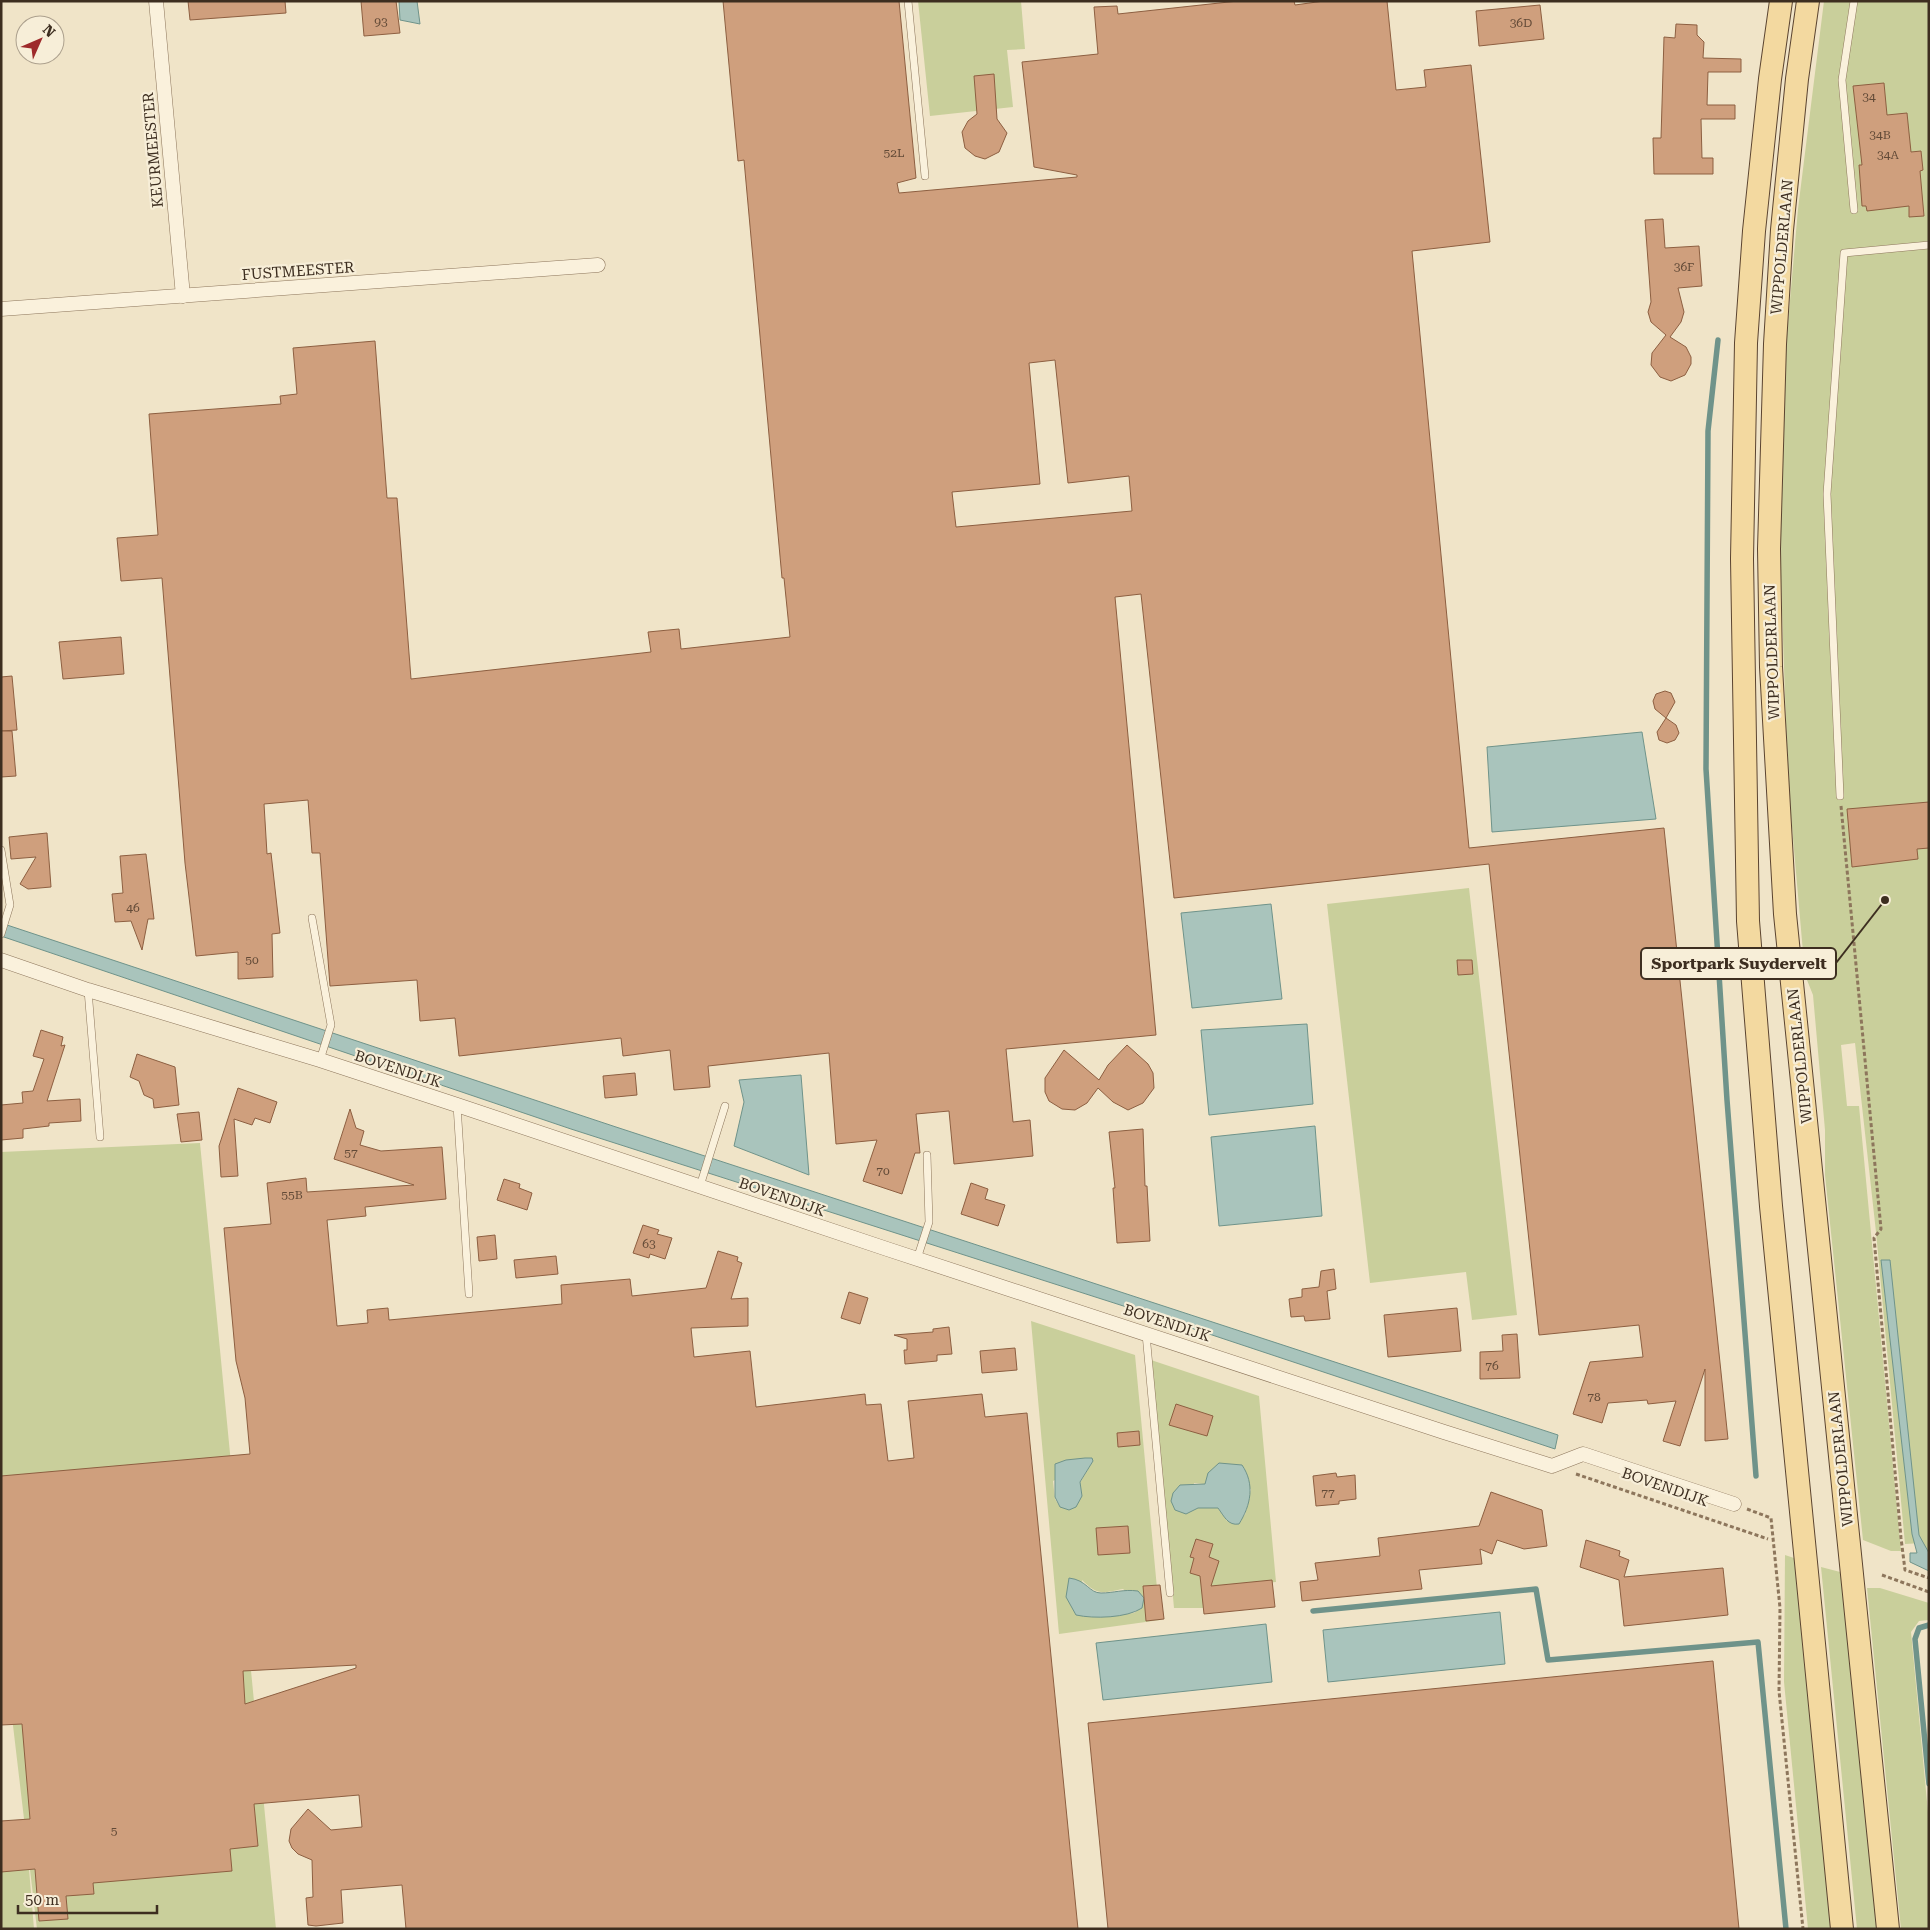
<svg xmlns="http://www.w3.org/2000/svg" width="1930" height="1930" viewBox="0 0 1930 1930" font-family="'Roboto Serif',serif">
<rect width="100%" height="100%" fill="#f0e4c8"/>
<!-- green -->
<g fill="#c9cf9b" fill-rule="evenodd">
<polygon points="918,1 1021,1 1025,49 1007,50 1013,107 930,116"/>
<polygon points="1824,1 1929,1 1929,1553 1923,1543 1905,1544 1876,1232 1855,1043 1841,1045 1847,1106 1859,1106 1901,1551 1891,1551 1863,1540 1825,1175 1825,1130 1813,995 1805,975 1788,781 1779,524 1786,346 1798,209"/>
<polygon points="1469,888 1517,1315 1472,1320 1466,1272 1370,1283 1327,904"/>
<polygon points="200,1143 276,1929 37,1929 12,1717 1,1717 1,1152"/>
<path d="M1031 1321 1135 1355 1160 1620 1059 1634ZM1093 1461 1080 1483 1082 1496 1060 1507 1055 1499 1053 1481ZM1082 1580C1098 1596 1102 1593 1123 1589L1142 1607 1134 1613 1086 1617Z"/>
<path d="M1151 1360 1259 1396 1276 1582 1211 1587 1203 1608H1174ZM1194 1483 1251 1489 1245 1515 1227 1521 1218 1508H1198L1189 1511Z"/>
<polygon points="1785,1555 1794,1558 1831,1929 1808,1929 1784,1682"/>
<polygon points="1821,1567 1844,1573 1879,1929 1857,1929"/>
<polygon points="1867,1588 1880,1588 1929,1603 1929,1620 1919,1621 1911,1632 1929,1823 1929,1929 1901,1929"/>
<polygon points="29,1869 34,1929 1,1929 1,1871"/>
</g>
<!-- water -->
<g fill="#a9c4bc" stroke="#6f938a">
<polygon points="399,1 417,1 420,24 400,20"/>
<polygon points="1642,732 1656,819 1492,832 1487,747"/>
<polygon points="1271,904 1282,999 1192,1008 1181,913"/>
<polygon points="1,923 616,1127 1558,1435 1555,1449 1164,1319 571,1129 1,936"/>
<polygon points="1307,1024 1313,1104 1209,1115 1201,1030"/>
<polygon points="801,1075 809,1175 734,1146 744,1102 739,1080"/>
<polygon points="1315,1126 1322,1216 1219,1226 1211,1137"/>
<polygon points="1881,1260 1890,1260 1919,1535 1929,1553 1929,1571 1910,1562 1910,1553 1917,1553 1912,1534"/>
<polygon points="1085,1458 1092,1458 1093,1461 1080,1482 1082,1496 1076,1507 1069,1510 1060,1507 1055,1497 1055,1464 1066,1460"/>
<path d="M1219 1463 1242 1465C1255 1484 1251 1505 1239 1524 1228 1526 1224 1516 1218 1508H1198L1186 1514 1175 1510 1171 1501 1173 1493 1180 1485 1205 1484 1208 1473Z"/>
<path d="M1069 1578C1087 1580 1089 1593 1101 1593 1114 1593 1123 1589 1138 1591L1144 1598 1142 1608C1127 1618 1094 1619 1076 1615L1066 1597Z"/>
<polygon points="1500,1612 1505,1664 1328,1682 1323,1630"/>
<polygon points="1266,1624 1272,1682 1103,1700 1096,1643"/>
</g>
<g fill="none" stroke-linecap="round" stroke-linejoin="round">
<!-- stream -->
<g stroke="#6f938a" stroke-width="5.5">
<polyline points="1718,340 1708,431 1706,769 1727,1100 1756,1476"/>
<polyline points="1313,1611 1536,1589 1548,1660 1758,1642 1786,1929"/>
<polyline points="1929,1625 1919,1628 1915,1639 1929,1784"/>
</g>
</g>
<!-- building -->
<g fill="#cf9f7d" stroke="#8d5f41" fill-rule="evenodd">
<polygon points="188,1 285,1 286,13 190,20"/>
<polygon points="361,1 396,1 400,33 364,36"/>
<path d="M723 1H899L916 178 897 183 899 193 1077 177V175L1034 167 1022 62 1098 54 1094 7 1117 6 1118 14 1238 1H1294L1295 5 1324 1H1387L1396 90 1426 87 1424 70 1471 65 1490 242 1412 251 1469 848 1664 828 1728 1439 1705 1441V1369L1680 1446 1663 1441 1676 1401 1648 1404 1647 1400 1608 1403 1602 1423 1573 1414 1590 1362 1643 1357 1639 1325 1539 1335 1489 864 1174 898 1141 594 1115 597 1156 1035 1006 1049 1013 1122 1030 1120 1033 1156 954 1164 949 1111 916 1114 920 1153H915L902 1194 863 1181 877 1140 836 1144 829 1053 708 1066 710 1087 674 1090 670 1050 623 1056 621 1038 459 1056 455 1018 420 1021 417 980 330 986 320 853H312L308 800 264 804 267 854 271 853 280 933 272 934 273 977 238 979V952L196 956 185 863 162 578 121 581 117 538 158 535 149 414 281 404 280 396 297 394 293 348 375 341 387 498H397L411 679 651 652 648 632 679 629 681 649 790 637 784 578H782L744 160 738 161ZM1055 360 1068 483 1129 476 1132 511 956 527 952 492 1040 484 1029 363Z"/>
<polygon points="1540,5 1544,39 1479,46 1476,11"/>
<polygon points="1676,24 1697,25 1697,35 1704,42 1703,58 1741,59 1741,72 1708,72 1707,105 1735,105 1735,119 1701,119 1702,158 1713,158 1713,174 1654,174 1653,138 1661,138 1664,37 1675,38"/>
<polygon points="994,74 997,119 1007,133 999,152 985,159 975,156 965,148 962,132 968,121 977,114 974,76"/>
<polygon points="1884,83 1887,115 1907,113 1911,152 1921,151 1923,170 1920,171 1924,216 1909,217 1909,206 1867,211 1866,206 1862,206 1859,165 1862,165 1853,86"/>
<polygon points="1663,219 1665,248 1699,246 1702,286 1678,288 1684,312 1681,322 1670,337 1686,347 1691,357 1691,364 1685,375 1671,381 1660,377 1651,365 1652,353 1666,335 1651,322 1648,312 1651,302 1645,220"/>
<polygon points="121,637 124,674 63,679 59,642"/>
<polygon points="12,676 17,730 1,731 1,677"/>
<polygon points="1665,691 1671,693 1675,702 1666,718 1676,725 1679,733 1675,740 1667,743 1659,740 1657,732 1666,718 1655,709 1653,701 1656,694"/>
<polygon points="1,731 12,731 16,776 1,777"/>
<polygon points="1929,802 1929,848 1917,849 1918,859 1852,867 1847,809"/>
<polygon points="47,833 51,887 28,889 20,884 36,857 11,859 9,837"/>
<polygon points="146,854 154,919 148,919 142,950 131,921 115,922 112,894 123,893 120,856"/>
<polygon points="1457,960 1472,960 1473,974 1458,975"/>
<polygon points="41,1030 63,1037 61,1046 65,1045 47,1101 80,1099 81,1121 49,1123 49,1126 23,1129 23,1138 1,1140 1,1105 23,1103 22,1092 33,1091 44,1059 33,1056"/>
<polygon points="1127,1045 1148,1064 1153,1073 1154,1088 1143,1103 1128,1110 1113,1102 1098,1088 1087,1103 1075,1110 1062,1109 1049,1101 1045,1092 1045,1078 1064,1050 1099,1080 1108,1065"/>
<polygon points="137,1054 175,1067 179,1105 154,1108 153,1099 144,1095 139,1081 130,1077"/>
<polygon points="635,1073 637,1095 605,1098 603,1076"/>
<polygon points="238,1088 277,1102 270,1123 255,1118 252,1125 234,1119 238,1176 221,1177 219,1146"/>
<path d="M350 1109 356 1128 364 1131 360 1145 381 1151 442 1147 446 1199 365 1207 366 1216 327 1220 337 1326 368 1323 367 1310 388 1308 389 1320 562 1304 561 1285 630 1279 632 1296 706 1288 718 1251 738 1257 737 1261 742 1263 731 1299 748 1298V1326L691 1328 694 1357 750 1351 756 1407 865 1394 866 1405 881 1404 888 1461 914 1458 908 1401 982 1394 985 1417 1027 1413 1078 1929H406L402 1885 341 1890 343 1923 316 1926 308 1925 306 1898 313 1897 312 1860 298 1854 292 1848 289 1841 291 1829 308 1809 331 1830 362 1827 359 1795 254 1804 258 1846 230 1849 232 1871 93 1883 94 1894 66 1896 68 1919 39 1921 35 1869 1 1872V1821L30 1819 22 1724 1 1725V1476L250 1454 245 1398 236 1361 224 1228 271 1224 267 1183 306 1178 307 1192 414 1185 334 1159ZM356 1665V1668L245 1704 243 1671Z"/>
<polygon points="199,1112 202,1140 181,1142 177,1114"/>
<polygon points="1143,1129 1145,1186 1147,1186 1150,1241 1117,1243 1113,1188 1115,1188 1109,1132"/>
<polygon points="504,1179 520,1184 519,1188 532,1193 527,1210 497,1200"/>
<polygon points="971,1183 988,1189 985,1199 1005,1205 998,1226 961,1214"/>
<polygon points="643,1225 659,1230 657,1234 672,1238 665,1259 650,1254 649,1258 633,1253"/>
<polygon points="495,1235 497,1259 479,1261 477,1237"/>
<polygon points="556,1256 558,1274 516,1278 514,1260"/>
<polygon points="1334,1269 1336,1289 1327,1291 1330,1319 1305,1321 1304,1316 1291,1317 1289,1299 1302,1297 1302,1289 1319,1287 1321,1271"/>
<polygon points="849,1292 868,1298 860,1324 841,1318"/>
<polygon points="1457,1308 1461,1351 1388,1357 1384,1315"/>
<polygon points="949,1327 952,1354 937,1355 937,1361 905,1364 904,1350 907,1350 907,1339 894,1335 933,1332 933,1329"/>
<polygon points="1517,1334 1520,1378 1480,1379 1480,1352 1503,1351 1502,1335"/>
<polygon points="1015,1348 1017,1370 982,1373 980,1351"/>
<polygon points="1176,1404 1213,1416 1207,1436 1169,1425"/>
<polygon points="1139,1431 1140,1445 1118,1447 1117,1433"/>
<polygon points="1336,1473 1337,1477 1355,1475 1356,1499 1339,1501 1339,1504 1316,1506 1313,1476"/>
<polygon points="1491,1492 1542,1510 1547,1546 1524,1549 1497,1540 1492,1554 1480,1549 1482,1564 1419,1570 1422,1589 1302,1601 1300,1582 1318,1580 1315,1563 1380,1556 1378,1538 1479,1526"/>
<polygon points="1128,1526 1130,1553 1098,1555 1096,1528"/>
<polygon points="1196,1539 1213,1544 1209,1557 1219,1561 1211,1586 1272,1580 1275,1607 1204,1614 1200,1576 1190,1573 1194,1558 1190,1557"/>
<polygon points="1586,1540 1620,1551 1619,1556 1629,1560 1624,1577 1723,1568 1728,1615 1624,1626 1619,1580 1580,1567"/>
<polygon points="1160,1585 1164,1619 1146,1621 1143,1586"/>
<polygon points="1713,1661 1739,1929 1108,1929 1088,1723"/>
</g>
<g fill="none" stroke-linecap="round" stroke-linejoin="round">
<defs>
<g id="service">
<polyline points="908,1 925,176"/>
<polyline points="1854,210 1842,80 1854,1"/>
<polyline points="1840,796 1827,494 1844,253 1929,245"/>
<polyline points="1,850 10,905 1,934"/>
<polyline points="312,918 331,1025 320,1060"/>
<polyline points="88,990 100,1137"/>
<polyline points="457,1105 469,1294"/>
<polyline points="700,1186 725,1106"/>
<polyline points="917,1259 929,1222 927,1155"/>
<polyline points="1146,1334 1170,1593"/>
</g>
<g id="minor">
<polyline points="156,1 183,296"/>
<polyline points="1,309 598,265"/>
<polyline points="1,960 88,990 320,1060 457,1105 887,1249 1444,1432 1552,1466 1583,1454 1734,1504"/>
</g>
<g id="primary">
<polyline points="1781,1 1770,79 1754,231 1746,343 1742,559 1748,921 1771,1206 1842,1929"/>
<polyline points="1808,1 1797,79 1782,230 1775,344 1769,549 1771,667 1785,914 1888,1929"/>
</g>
</defs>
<!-- service casing -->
<use href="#service" stroke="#8d765c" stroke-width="8"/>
<!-- minor casing -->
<use href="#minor" stroke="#8d765c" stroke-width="15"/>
<!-- primary casing -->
<use href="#primary" stroke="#5b4430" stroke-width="24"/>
<!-- path -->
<g stroke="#8d765c" stroke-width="3" stroke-dasharray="4 2.5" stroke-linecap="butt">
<polyline points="1841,806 1881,1229 1874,1238 1901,1538 1905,1570 1929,1578"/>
<polyline points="1576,1474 1768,1539"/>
<polyline points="1747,1509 1771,1518 1780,1608 1779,1691 1803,1929"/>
<polyline points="1882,1575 1929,1592"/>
</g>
<!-- service -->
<use href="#service" stroke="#faf1dc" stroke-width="7"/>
<!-- minor -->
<use href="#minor" stroke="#faf1dc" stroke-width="14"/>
<!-- primary -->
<use href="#primary" stroke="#f3d9a0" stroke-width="22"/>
</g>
<g text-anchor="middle" stroke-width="4.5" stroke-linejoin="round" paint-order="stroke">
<!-- number labels -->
<g font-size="12" fill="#624a37">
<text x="381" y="26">93</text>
<text x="1521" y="27">36D</text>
<text x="1869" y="101">34</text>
<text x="1880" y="139">34B</text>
<text x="894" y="157">52L</text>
<text x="1888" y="159">34A</text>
<text x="1684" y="271">36F</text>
<text x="133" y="912">46</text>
<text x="252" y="964">50</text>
<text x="351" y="1157">57</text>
<text x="883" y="1175">70</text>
<text x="292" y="1199">55B</text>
<text x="649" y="1248">63</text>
<text x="1492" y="1370">76</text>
<text x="1594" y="1401">78</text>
<text x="1328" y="1497">77</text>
<text x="114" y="1835">5</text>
</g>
<!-- street labels -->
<g font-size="15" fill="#3d2e20" stroke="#f7eed8">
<text transform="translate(153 150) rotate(-95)" y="5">KEURMEESTER</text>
<text transform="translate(1782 247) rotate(-85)" y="5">WIPPOLDERLAAN</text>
<text transform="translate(298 271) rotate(-4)" y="5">FUSTMEESTER</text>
<text transform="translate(1772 652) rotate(-92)" y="5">WIPPOLDERLAAN</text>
<text transform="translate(1800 1056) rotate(-96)" y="5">WIPPOLDERLAAN</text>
<text transform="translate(398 1069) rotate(18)" y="5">BOVENDIJK</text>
<text transform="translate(782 1197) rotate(19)" y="5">BOVENDIJK</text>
<text transform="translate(1167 1323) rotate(18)" y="5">BOVENDIJK</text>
<text transform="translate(1841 1459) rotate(-96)" y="5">WIPPOLDERLAAN</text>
<text transform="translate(1665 1487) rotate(19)" y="5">BOVENDIJK</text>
</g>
</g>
<!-- callouts -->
<path fill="none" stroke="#3d2e20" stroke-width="2" d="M1885 900L1836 963"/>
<circle fill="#3d2e20" stroke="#f7eed8" stroke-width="2" cx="1885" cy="900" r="5"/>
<rect fill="#f7eed8" stroke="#3d2e20" stroke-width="2" x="1641" y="948" width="195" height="31" rx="5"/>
<g font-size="16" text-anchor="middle" font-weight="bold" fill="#3d2e20">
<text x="1739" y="969">Sportpark Suydervelt</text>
</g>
<!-- border -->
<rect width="1930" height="1930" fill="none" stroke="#3d2e20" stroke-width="5"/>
<!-- north arrow -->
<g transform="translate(40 40) rotate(45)"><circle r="24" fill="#f7eed8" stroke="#ada18e"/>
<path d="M0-4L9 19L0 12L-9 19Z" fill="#9e2a2b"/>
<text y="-8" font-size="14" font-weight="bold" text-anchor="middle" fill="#3d2e20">N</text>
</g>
<!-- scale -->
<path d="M18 1905v8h139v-8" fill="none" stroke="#3d2e20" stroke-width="2.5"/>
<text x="25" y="1905" font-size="15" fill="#3d2e20" stroke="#f7eed8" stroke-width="4" paint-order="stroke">50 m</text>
</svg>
